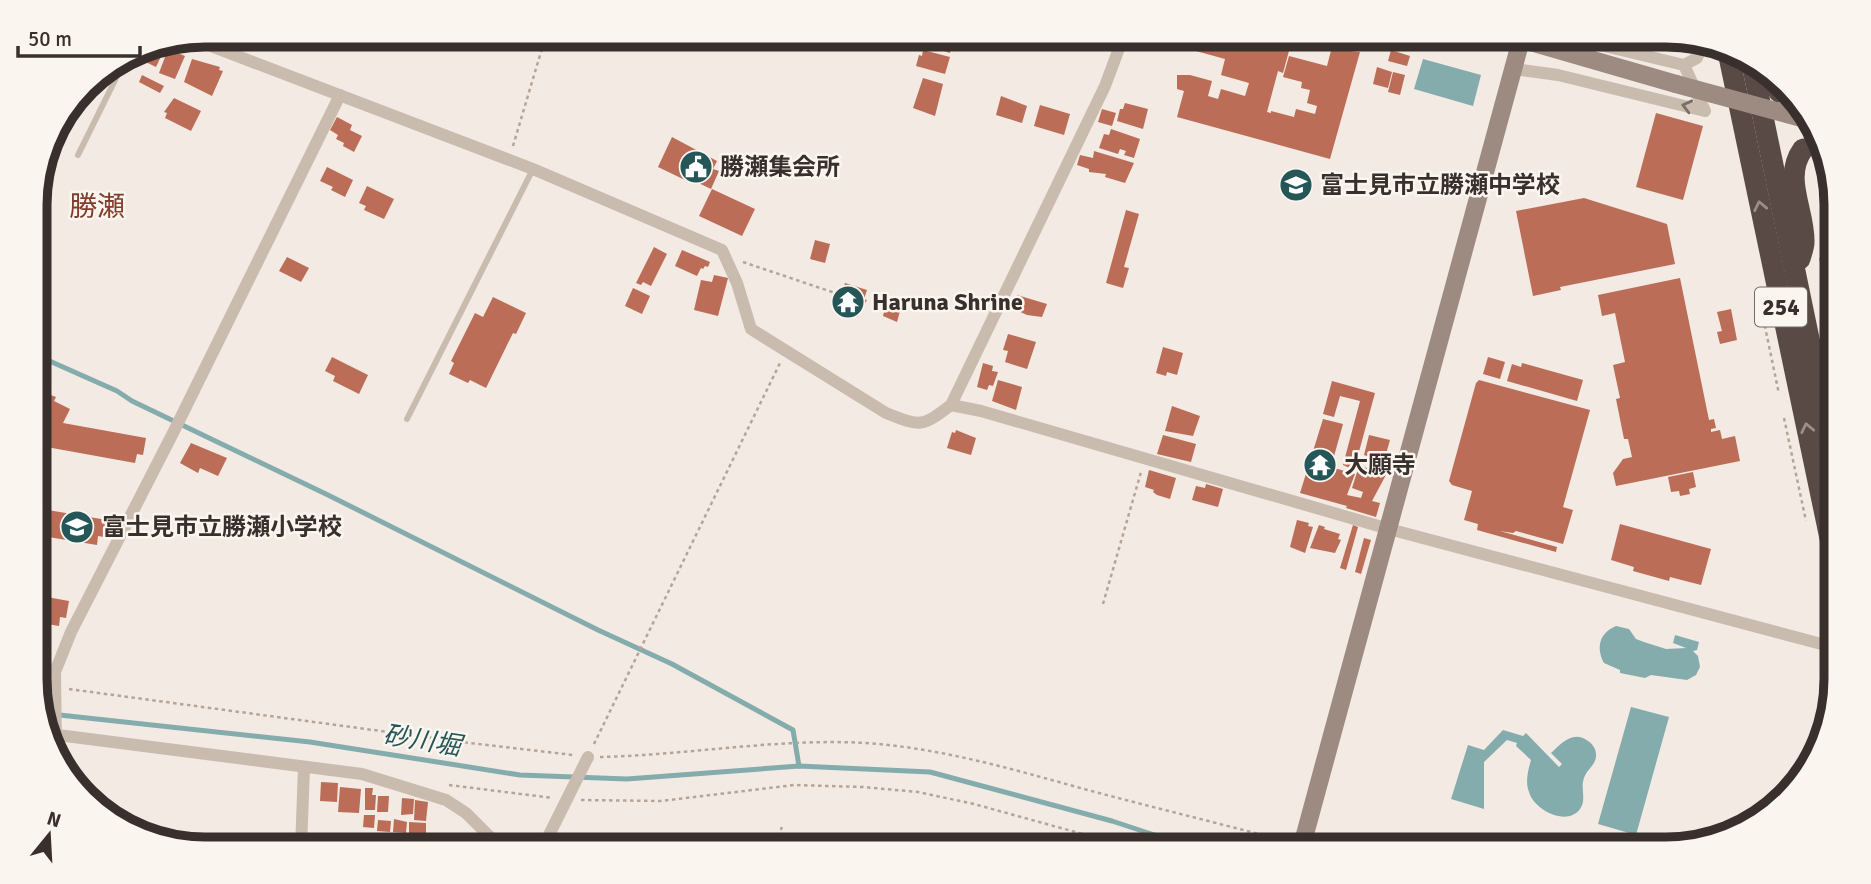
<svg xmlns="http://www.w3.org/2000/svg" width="1871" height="884" viewBox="0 0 1871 884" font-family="Signika,'Noto Sans JP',sans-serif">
<rect width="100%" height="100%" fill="#f2eae3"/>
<!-- water -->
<g fill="#84acad">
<polygon points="1423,59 1481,75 1473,106 1414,89"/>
<path d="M1616 626 1629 629 1636 639 1644 642 1666 649 1686 648 1673 643 1675 635 1699 642 1697 650 1693 651 1698 656 1700 667 1696 675 1687 680 1651 675 1645 678 1620 673V670L1604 663C1596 648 1599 633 1616 626Z"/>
<polygon points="1631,707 1669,717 1636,835 1598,824"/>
<path d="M1503 730 1523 736 1526 733 1559 767 1562 764 1551 753C1562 743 1573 730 1588 741 1592 743 1596 749 1596 754 1597 764 1587 769 1584 778 1580 788 1587 799 1580 809 1567 827 1534 810 1529 792 1525 781 1528 771 1531 760L1516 746 1517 743 1507 740 1484 762V809L1451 799 1468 745 1484 750Z"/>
</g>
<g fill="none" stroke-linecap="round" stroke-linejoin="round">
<!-- stream -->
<g stroke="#84acad" stroke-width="5">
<polyline points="36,355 117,391 132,401 328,495 598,630 672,664 793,730 799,766"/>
<polyline points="41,713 310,742 520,775 627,779 799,766 930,772 1112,821 1197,849"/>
</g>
</g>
<!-- building -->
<g fill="#bb6d57">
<polygon points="931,35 953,35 950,53 928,46"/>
<polygon points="1188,35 1293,36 1283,73 1278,71 1267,112 1271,113 1271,111 1294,117 1296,109 1315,114 1317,106 1307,103 1310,90 1301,88 1302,82 1283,77 1289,56 1327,66 1334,39 1352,44 1350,51 1360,52 1330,159 1177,117 1184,91 1177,89 1177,75 1190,75 1212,81 1208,96 1218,99 1221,89 1245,96 1249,83 1221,75 1225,59 1185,48"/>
<polygon points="161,44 166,46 156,67 133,56 140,48"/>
<polygon points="168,49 185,56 175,79 159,73"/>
<polygon points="923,50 950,57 945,74 916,66 919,55 922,56"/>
<polygon points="1391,50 1410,56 1407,66 1388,61"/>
<polygon points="192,59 220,67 219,70 223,71 212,96 184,82"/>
<polygon points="1377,67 1392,72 1388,88 1373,84"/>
<polygon points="1393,72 1405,75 1400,95 1388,92"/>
<polygon points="142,75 164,86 160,93 139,82"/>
<polygon points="923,78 943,84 935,116 913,108"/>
<polygon points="1001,96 1027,106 1022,123 996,115"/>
<polygon points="174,98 201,111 191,131 165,118 167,113 164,112"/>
<polygon points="1125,103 1148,109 1143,129 1117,121 1120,109 1123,109"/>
<polygon points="1040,105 1070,114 1064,135 1034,126"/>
<polygon points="1102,109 1116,113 1112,126 1098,122"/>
<polygon points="1656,113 1703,126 1683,200 1636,187"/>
<polygon points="337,117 352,125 350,130 362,136 354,152 343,146 344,143 336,139 338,135 330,130"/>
<polygon points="1111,129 1140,139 1134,158 1124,155 1126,151 1120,149 1118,154 1099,148 1104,134 1109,135"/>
<polygon points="672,137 717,161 713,169 719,171 711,189 686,177 685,180 658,167"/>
<polygon points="1094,151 1134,163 1125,183 1105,177 1106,174 1089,172 1089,169 1077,165 1080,155 1093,158"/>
<polygon points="327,167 353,180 345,197 331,190 333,187 320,181"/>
<polygon points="367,186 394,199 384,219 364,210 366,206 359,203"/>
<polygon points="712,189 755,209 742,236 699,216"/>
<polygon points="1584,198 1667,224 1675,264 1560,287 1561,290 1533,296 1516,211"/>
<polygon points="1126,210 1139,214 1124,267 1129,268 1123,288 1106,283"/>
<polygon points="815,240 830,244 825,263 810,259"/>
<polygon points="654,247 667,254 651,286 643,282 641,285 636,283"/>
<polygon points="682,250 710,262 708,267 705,266 703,269 701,268 697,276 675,266"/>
<polygon points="287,257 309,268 301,282 279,271"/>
<polygon points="714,275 728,278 718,316 694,310 701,280 712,282"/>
<polygon points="1680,278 1709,420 1714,419 1716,428 1711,429 1711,432 1720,430 1722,439 1735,436 1740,461 1616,486 1613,473 1623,459 1632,457 1628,439 1624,439 1616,399 1620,398 1613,365 1625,362 1615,313 1602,316 1598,295"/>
<polygon points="845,283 867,290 864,299 867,300 857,317 836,310"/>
<polygon points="633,288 650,296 642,314 625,306"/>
<polygon points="1017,295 1047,304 1042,317 1027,315 1014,309"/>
<polygon points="493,297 526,313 516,334 513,333 486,388 470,380 468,383 449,374 454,363 451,361 475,313 483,317"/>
<polygon points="888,307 900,311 897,322 883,316 885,308"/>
<polygon points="1731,309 1737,340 1720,344 1717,332 1722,331 1717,312"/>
<polygon points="1008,334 1036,342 1027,369 1005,362 1008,351 1003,350"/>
<polygon points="1163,347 1183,353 1177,375 1167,372 1166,376 1156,373"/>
<polygon points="332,357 368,375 359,394 333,381 335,376 325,371"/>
<polygon points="1488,357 1505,362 1500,379 1483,374"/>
<polygon points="983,363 993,366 992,371 998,372 993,386 989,385 987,390 977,387"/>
<polygon points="1522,363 1583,380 1577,401 1507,381 1512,364 1521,367"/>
<polygon points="998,380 1022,387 1016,410 992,401"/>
<polygon points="1479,380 1590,410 1563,507 1573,510 1563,544 1516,531 1513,533 1500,531 1557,547 1556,552 1477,530 1478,524 1464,520 1472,491 1452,485 1449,481 1476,383"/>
<polygon points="1332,381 1375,393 1354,470 1343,465 1360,401 1340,396 1334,417 1323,414"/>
<polygon points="36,393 46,397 48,394 56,397 54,401 70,409 63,423 146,438 143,455 137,454 135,463 41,446 36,456"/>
<polygon points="1172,406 1200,416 1193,436 1165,431"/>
<polygon points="1323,419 1343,424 1331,467 1355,474 1347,495 1361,498 1363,492 1352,488 1359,466 1387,473 1372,501 1380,503 1376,517 1346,508 1347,506 1300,493"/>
<polygon points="956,430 976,438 971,455 947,448 952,432 955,433"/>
<polygon points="1163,435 1196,444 1191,462 1157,454"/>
<polygon points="1369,435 1390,440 1384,461 1364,455"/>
<polygon points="191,443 227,458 218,476 200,468 198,473 180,463"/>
<polygon points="1149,470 1176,478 1170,499 1157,495 1153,492 1154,490 1145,487"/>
<polygon points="1693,472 1696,487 1689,489 1690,494 1680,496 1679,491 1671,492 1668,477"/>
<polygon points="1206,484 1223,489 1218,507 1192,500 1196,486 1205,488"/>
<polygon points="36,508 107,520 104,537 98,536 97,545 36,535"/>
<polygon points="1297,520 1309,523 1308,526 1313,527 1305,553 1290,547"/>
<polygon points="1620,524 1711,549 1701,585 1670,577 1669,581 1633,571 1634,567 1611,560"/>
<polygon points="1319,525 1325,527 1324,529 1340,534 1338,539 1341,540 1335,553 1310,548"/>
<polygon points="1353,525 1358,527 1346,570 1340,568"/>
<polygon points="1364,538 1371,540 1361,574 1355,572"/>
<polygon points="36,595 69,601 66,618 60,617 59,626 36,622"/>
<polygon points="321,782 338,783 337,802 320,801"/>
<polygon points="340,787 361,789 359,813 338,812"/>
<polygon points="365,788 373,788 372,795 376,795 375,810 365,810"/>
<polygon points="378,796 389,796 388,812 377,812"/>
<polygon points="402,798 414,799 413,814 401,815"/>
<polygon points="415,800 428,802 426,821 414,820"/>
<polygon points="364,815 375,815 374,828 363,827"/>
<polygon points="394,819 407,822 406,833 393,832"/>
<polygon points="378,820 391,821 390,832 377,831"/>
<polygon points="409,822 426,823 426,834 409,833"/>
</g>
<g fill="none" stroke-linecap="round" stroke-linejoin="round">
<!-- path -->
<g stroke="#b5a599" stroke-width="2.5" stroke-dasharray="3.5 3.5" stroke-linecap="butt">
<polyline points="513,146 546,35"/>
<polyline points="1820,258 1835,327"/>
<polyline points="743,262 835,293"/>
<polyline points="1759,298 1779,394"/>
<polyline points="1784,418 1806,521"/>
<polyline points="1823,581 1833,633"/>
<polyline points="1103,604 1141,472"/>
<polyline points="69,689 470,743 573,755"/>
<polyline points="594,744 780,363"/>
<path d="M600 757C689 755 777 738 866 743 940 748 1012 769 1084 789 1151 807 1218 823 1285 841"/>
<polyline points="449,785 553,798"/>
<polyline points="581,800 661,801 794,785 863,787 918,792 974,804 1137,849"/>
<polyline points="772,849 782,827"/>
</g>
<!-- lane -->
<g stroke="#cabbaf" stroke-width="6">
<polyline points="78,155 127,56"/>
<polyline points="407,419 533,169"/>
</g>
<!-- street -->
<g stroke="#cabbaf" stroke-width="12">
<polyline points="1558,35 1684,65 1697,58 1703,42"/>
<path d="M190 38 533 169 722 250 737 283 751 329 886 413C921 427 922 427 951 405L981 411 1389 529 1829 646"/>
<polyline points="1514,69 1558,75 1705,111 1684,65"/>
<polyline points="1779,92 1790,100 1802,103"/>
<polyline points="951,405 1105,86 1124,35"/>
<polyline points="50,734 362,774 446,800 466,813 502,849"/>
<polyline points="56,748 55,672 71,632 174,431 340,95"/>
<polyline points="301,849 304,767"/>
<polyline points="542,849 588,757"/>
</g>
<!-- secondary -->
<g stroke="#9d8a80" stroke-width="18">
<polyline points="1506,35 1676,84"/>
<polyline points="1301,849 1521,40"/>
</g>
<!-- highway -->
<g stroke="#594a45" stroke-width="21">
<polyline points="1727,47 1836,567"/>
<polyline points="1752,64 1835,464"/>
<polyline points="1775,82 1779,92"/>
<path d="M1800 259C1801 254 1804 248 1804 242 1805 211 1782 178 1803 149"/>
</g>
<!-- secondary-bridge -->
<polyline stroke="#9d8a80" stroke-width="18" points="1676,84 1809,120"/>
</g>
<!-- one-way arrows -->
<defs><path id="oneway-chevron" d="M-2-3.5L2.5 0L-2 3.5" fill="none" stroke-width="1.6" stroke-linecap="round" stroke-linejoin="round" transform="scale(1.75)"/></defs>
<use stroke="#7a6f68" href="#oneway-chevron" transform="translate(1687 106) rotate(-166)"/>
<g stroke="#998e89">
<use href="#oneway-chevron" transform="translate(1760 206) rotate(-102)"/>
<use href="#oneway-chevron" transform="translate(1807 428) rotate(-102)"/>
</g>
<!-- icons -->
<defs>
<symbol id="civic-disc" viewBox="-11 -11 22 22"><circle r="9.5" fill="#255658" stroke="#faf5ef"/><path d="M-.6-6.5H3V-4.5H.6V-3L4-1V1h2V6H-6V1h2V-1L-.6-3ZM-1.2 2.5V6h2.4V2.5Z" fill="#fff"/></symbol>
<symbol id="school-disc" viewBox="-11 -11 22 22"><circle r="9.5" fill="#255658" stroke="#faf5ef"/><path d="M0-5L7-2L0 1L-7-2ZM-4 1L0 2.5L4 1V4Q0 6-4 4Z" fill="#fff"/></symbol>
<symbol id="temple-disc" viewBox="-11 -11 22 22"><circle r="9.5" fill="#255658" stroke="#faf5ef"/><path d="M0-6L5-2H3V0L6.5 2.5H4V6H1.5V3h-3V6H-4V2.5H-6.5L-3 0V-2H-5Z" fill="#fff"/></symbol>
</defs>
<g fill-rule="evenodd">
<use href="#civic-disc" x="677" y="148" width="38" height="38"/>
<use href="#school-disc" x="1277" y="166" width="38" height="38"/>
<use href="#temple-disc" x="829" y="283" width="38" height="38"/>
<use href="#temple-disc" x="1301" y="446" width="38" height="38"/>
<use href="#school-disc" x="58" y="508" width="38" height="38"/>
</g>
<g text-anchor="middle" stroke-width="5" stroke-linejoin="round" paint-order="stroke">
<!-- shield labels -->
<rect fill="#faf5ef" stroke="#736b67" stroke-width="2" x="1755" y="287.5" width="52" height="39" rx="5"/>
<g font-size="23" font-weight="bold" fill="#39302d">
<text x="1781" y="315">254</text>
</g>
<!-- poi labels -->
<g font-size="24" font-weight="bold" fill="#39302d" stroke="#faf5ef" text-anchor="start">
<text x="720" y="175">勝瀬集会所</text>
<text x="1320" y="193">富士見市立勝瀬中学校</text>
<text x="872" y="310">Haruna Shrine</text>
<text x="1344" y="473">大願寺</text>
<text x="102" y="535">富士見市立勝瀬小学校</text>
</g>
<!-- water labels -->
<g font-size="26" font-style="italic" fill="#255658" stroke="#faf5ef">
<text transform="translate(422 740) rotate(9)" y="9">砂川堀</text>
</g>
<!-- quarter labels -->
<g font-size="28" fill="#813e2d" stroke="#faf5ef">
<text x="97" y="216">勝瀬</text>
</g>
</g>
<!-- crop -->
<path d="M0 0H1871V884H0ZM205 47H1666A158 158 0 0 1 1824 205V679A158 158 0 0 1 1666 837H205A158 158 0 0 1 47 679V205A158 158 0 0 1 205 47Z" fill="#faf5ef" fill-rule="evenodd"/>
<path fill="none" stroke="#39302d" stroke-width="9" d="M205 47H1666A158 158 0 0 1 1824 205V679A158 158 0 0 1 1666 837H205A158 158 0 0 1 47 679V205A158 158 0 0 1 205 47Z"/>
<!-- north arrow -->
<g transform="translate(49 835) rotate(18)" stroke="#faf5ef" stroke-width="5" paint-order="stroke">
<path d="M0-5L12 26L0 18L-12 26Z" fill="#39302d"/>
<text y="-10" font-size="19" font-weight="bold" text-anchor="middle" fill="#39302d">N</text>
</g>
<!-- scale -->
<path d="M18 46v10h122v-10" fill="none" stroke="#39302d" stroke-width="3.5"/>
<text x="28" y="46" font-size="21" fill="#39302d" stroke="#faf5ef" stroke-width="5" paint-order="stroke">50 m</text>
</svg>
